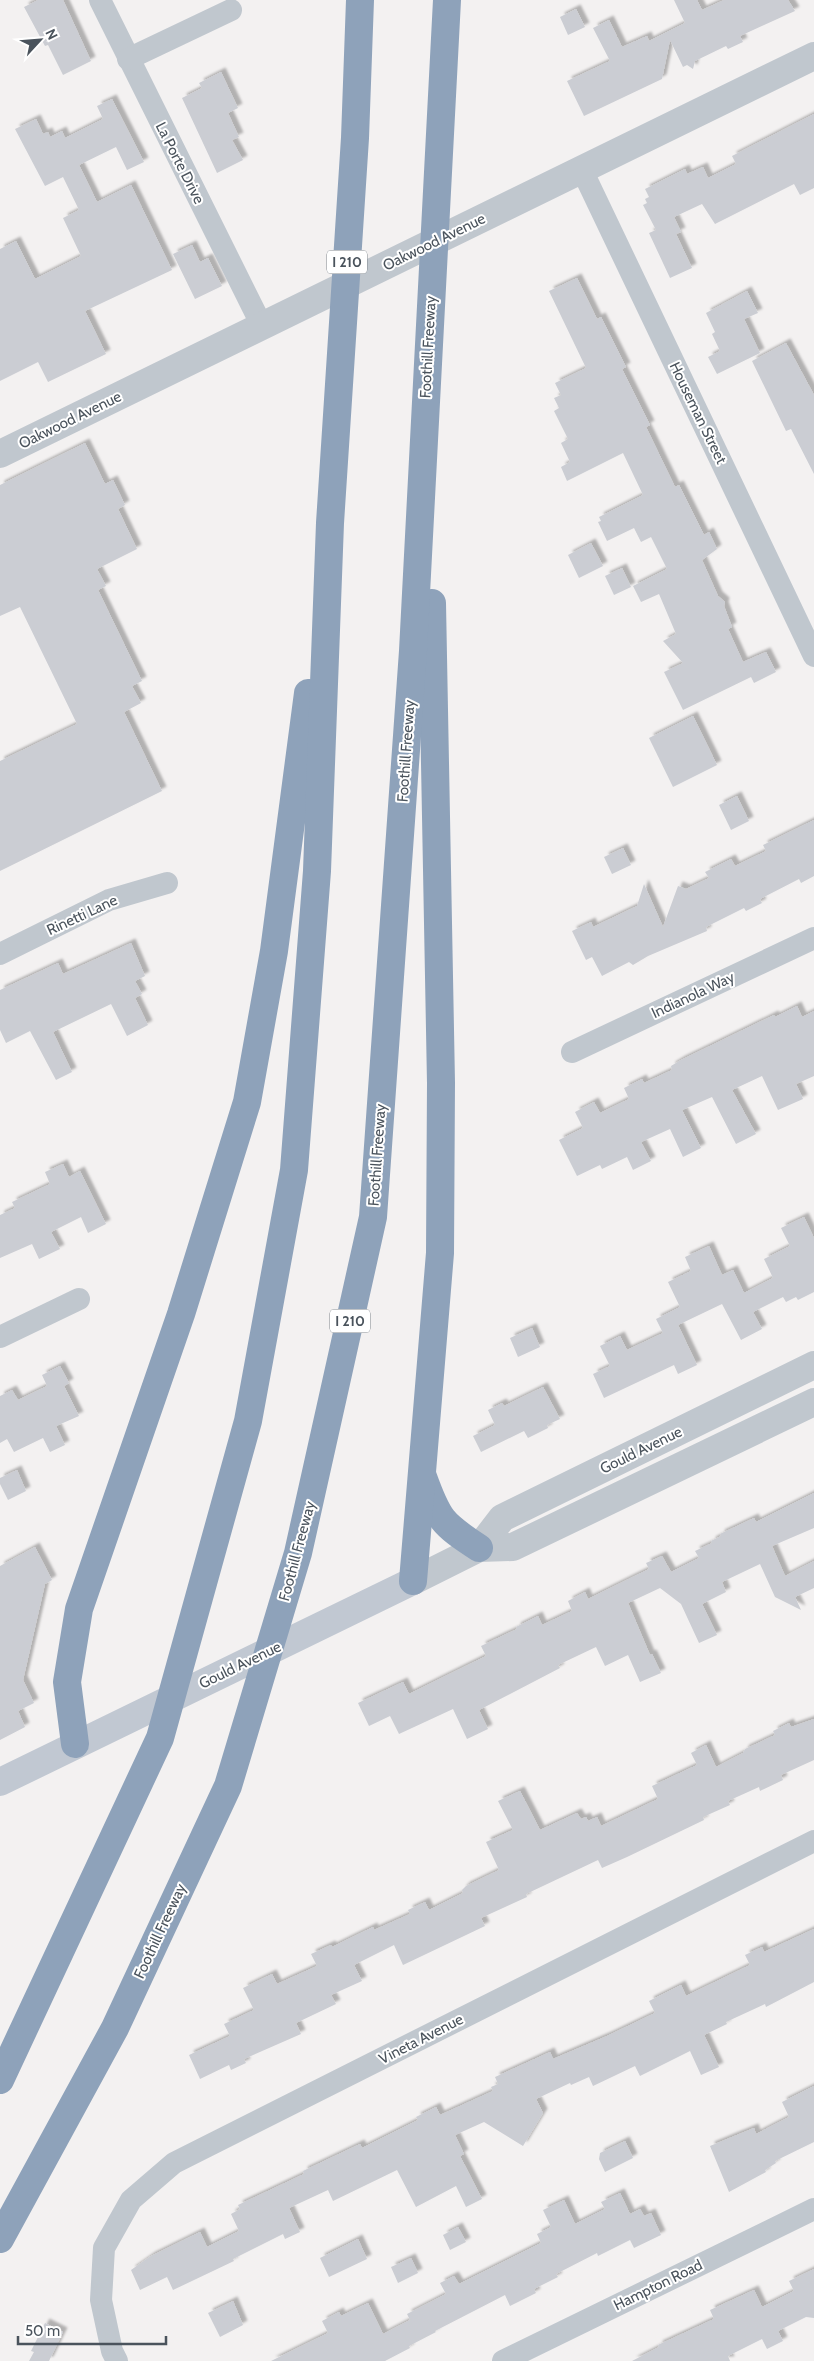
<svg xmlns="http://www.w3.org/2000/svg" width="814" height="2361" viewBox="0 0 814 2361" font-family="Cabin,sans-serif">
<defs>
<filter id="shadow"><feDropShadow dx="4.5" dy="-4.5" stdDeviation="1" flood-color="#0004"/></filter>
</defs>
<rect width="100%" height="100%" fill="#f3f1f1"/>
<!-- building -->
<g fill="#cbcdd3" filter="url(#shadow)">
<polygon points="38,0 63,0 91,61 63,75 48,45 45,46 24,7"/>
<polygon points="674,0 697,0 702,10 724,0 788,0 795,11 740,36 743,42 728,49 726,46 695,61 693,69 687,65 683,67 670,40 662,79 584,116 567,81 610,61 593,28 609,20 622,47 647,36 649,41 685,23"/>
<polygon points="576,9 585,27 568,35 560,17"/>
<polygon points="221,72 238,108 228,113 239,137 232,140 243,160 217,173 182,98 202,88 199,83"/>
<polygon points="112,99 144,162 127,170 116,147 79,165 97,202 131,185 172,270 85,311 106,354 48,382 38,362 0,381 0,249 16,241 35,279 81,256 63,218 79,210 63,177 45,186 15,129 36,119 43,134 48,132 50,137 62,131 65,138 103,119 97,106"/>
<polygon points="814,114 814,188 800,195 794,184 715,224 702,204 674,217 681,232 676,234 692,268 670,278 649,233 656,230 643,205 647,203 645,199 649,197 645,189 685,169 687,174 703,167 708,178 736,164 732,156"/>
<polygon points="192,245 200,262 208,258 222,286 195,299 173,254"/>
<polygon points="577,278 597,319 601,317 626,367 622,369 650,425 646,427 675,487 679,485 704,535 709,532 717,549 702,560 718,596 725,602 724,606 732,627 728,629 743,662 766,652 776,672 754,683 751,677 683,710 664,672 683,663 663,641 676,634 659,594 641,602 633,586 667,569 651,537 641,542 634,528 607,541 598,522 601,521 599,517 643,495 623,453 567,481 561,467 570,462 561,443 568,439 554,411 559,408 554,398 561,395 555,383 586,368 549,291"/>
<polygon points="747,291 758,313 744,319 760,353 717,374 708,357 720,351 712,334 715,332 706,313"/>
<polygon points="786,343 814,395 814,474 791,429 786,431 752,361"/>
<polygon points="85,443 105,484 113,480 125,505 118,509 137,549 97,569 106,586 98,590 142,681 132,686 141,703 124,712 162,791 0,871 0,761 77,724 20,607 0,616 0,485"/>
<polygon points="591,543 603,566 579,578 568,555"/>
<polygon points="622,568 631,587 614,595 605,576"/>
<polygon points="693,716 717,765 673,787 649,738"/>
<polygon points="737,796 749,821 731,830 719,805"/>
<polygon points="814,820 814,876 801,883 799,879 762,898 760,900 762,903 746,911 744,908 706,927 707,931 648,956 633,965 629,962 602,976 592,957 586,960 572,931 591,922 593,927 637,906 644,884 663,927 678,886 686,889 709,878 705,872 731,859 735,866 766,851 763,845"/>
<polygon points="623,848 631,865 612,874 604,857"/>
<polygon points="131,943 145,976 135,981 142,994 135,998 148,1025 127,1036 111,1004 53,1032 72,1072 56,1080 30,1031 6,1043 0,1030 0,990 58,963 63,974"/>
<polygon points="797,1006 802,1017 814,1011 814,1076 796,1084 803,1099 778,1110 762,1076 732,1090 756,1134 736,1144 712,1097 682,1110 701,1148 683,1157 670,1129 641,1142 651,1161 633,1170 627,1157 602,1169 600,1165 577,1176 559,1140 583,1128 575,1112 594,1102 600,1113 629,1099 624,1088 642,1079 644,1083 672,1070 671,1066 681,1060 774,1015 775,1017"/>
<polygon points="63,1164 69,1177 80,1171 106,1224 88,1233 81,1217 51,1232 60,1249 39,1259 32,1244 0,1258 0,1215 15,1208 12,1202 50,1184 45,1172"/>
<polygon points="804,1217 814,1238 814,1292 798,1300 796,1297 786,1302 783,1297 753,1312 762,1329 741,1340 722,1304 678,1325 697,1365 678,1374 674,1365 604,1398 593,1374 610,1366 600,1346 620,1336 627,1350 663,1333 656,1319 680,1307 668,1282 691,1271 685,1257 709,1246 722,1275 733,1270 744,1293 773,1278 764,1259 790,1246 781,1228"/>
<polygon points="532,1328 540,1347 518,1357 510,1338"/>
<polygon points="60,1366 69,1383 64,1386 79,1416 56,1426 65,1445 50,1452 43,1438 14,1452 7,1439 0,1443 0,1396 12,1390 18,1400 47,1386 42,1375"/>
<polygon points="543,1387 560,1419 547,1425 548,1428 528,1438 524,1431 481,1452 473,1436 495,1425 488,1410 502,1403 504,1406"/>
<polygon points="17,1470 26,1491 8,1500 0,1484 0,1478"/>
<polygon points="814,1493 814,1528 772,1546 785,1576 814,1561 814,1588 795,1597 801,1610 775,1597 760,1564 722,1582 726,1592 702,1604 717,1635 699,1643 681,1604 660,1588 628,1603 650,1655 652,1654 661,1673 640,1682 628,1655 605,1666 596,1647 558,1665 560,1668 479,1710 488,1729 467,1739 453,1709 399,1734 390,1716 369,1726 358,1703 403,1682 409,1694 486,1656 481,1646 517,1629 516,1627 538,1616 542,1625 572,1611 568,1601 585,1592 588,1599 649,1569 646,1563 662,1556 671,1572 699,1558 695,1551 712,1543 711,1541 721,1536 720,1534 754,1518 756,1522"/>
<polygon points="35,1547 52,1580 45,1584 23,1680 34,1703 18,1711 25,1727 0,1740 0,1566"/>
<polygon points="814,1719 814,1760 781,1775 783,1780 760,1791 759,1787 728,1801 730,1805 703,1817 704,1820 627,1857 602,1868 598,1860 526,1894 527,1897 481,1918 485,1926 403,1965 394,1945 354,1965 362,1981 331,1995 336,2004 296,2023 301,2034 244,2059 246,2063 231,2070 229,2065 200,2079 189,2055 230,2036 224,2024 254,2010 243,1988 272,1974 277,1984 317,1966 311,1954 331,1945 332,1947 373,1927 374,1930 410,1914 408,1910 425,1902 429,1910 463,1893 462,1890 466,1886 499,1870 486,1842 513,1830 498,1801 520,1791 540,1830 577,1813 581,1819 586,1817 588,1821 597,1817 601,1826 658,1799 652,1786 697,1765 691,1753 706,1745 716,1767 743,1753 745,1749 775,1735 773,1731 789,1723 791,1727"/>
<polygon points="814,1929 814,1982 766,2007 765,2004 726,2022 727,2024 704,2035 719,2067 701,2075 690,2051 640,2076 635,2066 593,2086 589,2077 571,2085 570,2083 536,2099 543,2113 523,2146 484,2122 455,2135 464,2154 460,2156 482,2199 466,2207 456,2186 416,2207 397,2170 333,2201 328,2190 289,2208 300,2232 285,2239 283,2234 233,2259 234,2261 173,2290 167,2277 140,2290 131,2270 151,2256 200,2232 207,2247 239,2231 231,2214 240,2209 238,2205 304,2174 303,2171 360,2144 362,2148 418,2120 416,2117 436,2107 440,2115 493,2091 491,2087 498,2084 495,2077 550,2052 553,2059 607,2036 655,2013 649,2001 681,1985 686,1996 750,1965 745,1955 762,1947 764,1952"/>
<polygon points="814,2086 814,2142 775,2161 776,2163 765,2170 766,2172 729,2192 710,2146 754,2128 756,2134 789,2117 782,2102"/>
<polygon points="625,2141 633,2158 605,2172 599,2159 600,2153"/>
<polygon points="620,2193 630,2214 640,2209 644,2216 651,2213 661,2235 634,2248 630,2240 598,2256 597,2253 556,2274 558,2277 534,2289 536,2293 510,2306 505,2295 435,2331 436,2332 409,2346 410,2348 385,2361 271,2361 328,2333 322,2321 339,2312 341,2316 368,2303 383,2334 410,2320 407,2314 446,2294 440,2283 454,2276 459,2284 541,2243 537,2234 551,2227 543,2210 564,2200 575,2224 605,2209 601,2202"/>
<polygon points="458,2227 466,2242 450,2250 443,2235"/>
<polygon points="358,2239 367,2259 329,2277 320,2258"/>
<polygon points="411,2258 418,2273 398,2283 391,2267"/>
<polygon points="814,2269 814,2318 806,2317 778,2331 783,2341 767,2349 762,2339 728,2356 730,2361 632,2361 659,2347 658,2345 714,2319 710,2310 754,2290 762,2307 794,2291 789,2281"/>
<polygon points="233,2301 243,2325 220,2337 208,2313"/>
<polygon points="45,2323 63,2332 49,2361 29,2361 34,2352 31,2351"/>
</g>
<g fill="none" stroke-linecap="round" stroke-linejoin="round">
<!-- minor -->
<g stroke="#c0c7ce" stroke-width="22">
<polyline points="100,0 262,326"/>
<polyline points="128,59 231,10"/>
<polyline points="582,170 814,656"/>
<polyline points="0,954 109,900 167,883"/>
<polyline points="572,1052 814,938"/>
<polyline points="0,1337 79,1299"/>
<polyline points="117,2361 112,2351 101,2300 104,2248 131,2200 174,2163 814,1841"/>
<polyline points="503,2361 814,2209"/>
</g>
<!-- tertiary -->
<g stroke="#c0c7ce" stroke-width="28">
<polyline points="0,454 814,56"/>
<polyline points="479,1548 502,1518 814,1365"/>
<polyline points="413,1581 479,1548 513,1547 814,1402"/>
</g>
<!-- secondary -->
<polyline stroke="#c1c8d2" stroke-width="28" points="0,1782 413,1581"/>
<!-- motorway -->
<g stroke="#8ea2ba" stroke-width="28">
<path d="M423 1477C438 1519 442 1524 479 1548"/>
<polyline points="413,1581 440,1253 441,1083 432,603"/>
<polyline points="75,1744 67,1682 79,1609 181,1314 247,1102 274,951 308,693"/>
<polyline points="0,2080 160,1738 248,1421 294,1170 317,871 330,523 355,138 360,0"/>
<polyline points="0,2239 115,2028 228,1786 298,1553 373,1217 413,651 447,0"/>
</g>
</g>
<g text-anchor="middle" stroke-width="4" stroke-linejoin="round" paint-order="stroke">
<!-- shield labels -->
<g fill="#fff" stroke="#80878d" stroke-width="1">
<rect x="327" y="250.5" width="40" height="23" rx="4"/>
<rect x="330" y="1309.5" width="40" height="23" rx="4"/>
</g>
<g font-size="14" font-weight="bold" fill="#4a535c">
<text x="347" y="267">I 210</text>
<text x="350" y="1326">I 210</text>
</g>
<!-- street labels -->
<g font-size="15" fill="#4a535c" stroke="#fff">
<text transform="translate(180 163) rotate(63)" y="5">La Porte Drive</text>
<text transform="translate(434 242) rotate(-26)" y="5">Oakwood Avenue</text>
<text transform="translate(428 347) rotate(-87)" y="5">Foothill Freeway</text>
<text transform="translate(698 413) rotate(64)" y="5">Houseman Street</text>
<text transform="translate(70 420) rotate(-26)" y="5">Oakwood Avenue</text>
<text transform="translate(406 751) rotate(-86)" y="5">Foothill Freeway</text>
<text transform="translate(82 915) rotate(-25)" y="5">Rinetti Lane</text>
<text transform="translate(693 995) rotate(-25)" y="5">Indianola Way</text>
<text transform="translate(377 1155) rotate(-86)" y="5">Foothill Freeway</text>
<text transform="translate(641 1450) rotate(-26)" y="5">Gould Avenue</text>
<text transform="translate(297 1551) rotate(-75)" y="5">Foothill Freeway</text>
<text transform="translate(240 1665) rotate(-26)" y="5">Gould Avenue</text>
<text transform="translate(160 1931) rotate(-65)" y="5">Foothill Freeway</text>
<text transform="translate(421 2039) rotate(-27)" y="5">Vineta Avenue</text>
<text transform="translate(658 2285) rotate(-26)" y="5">Hampton Road</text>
</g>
</g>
<!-- north arrow -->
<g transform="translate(40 40) rotate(64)" stroke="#ffffff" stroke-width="4" paint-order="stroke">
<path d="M0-4L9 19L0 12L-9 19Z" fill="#4a535c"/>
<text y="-8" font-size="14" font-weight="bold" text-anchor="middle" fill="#4a535c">N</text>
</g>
<!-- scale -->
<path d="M18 2336v8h148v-8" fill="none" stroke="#4a535c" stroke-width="2.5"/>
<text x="25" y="2336" font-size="15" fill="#4a535c" stroke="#ffffff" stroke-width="4" paint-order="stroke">50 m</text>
</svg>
